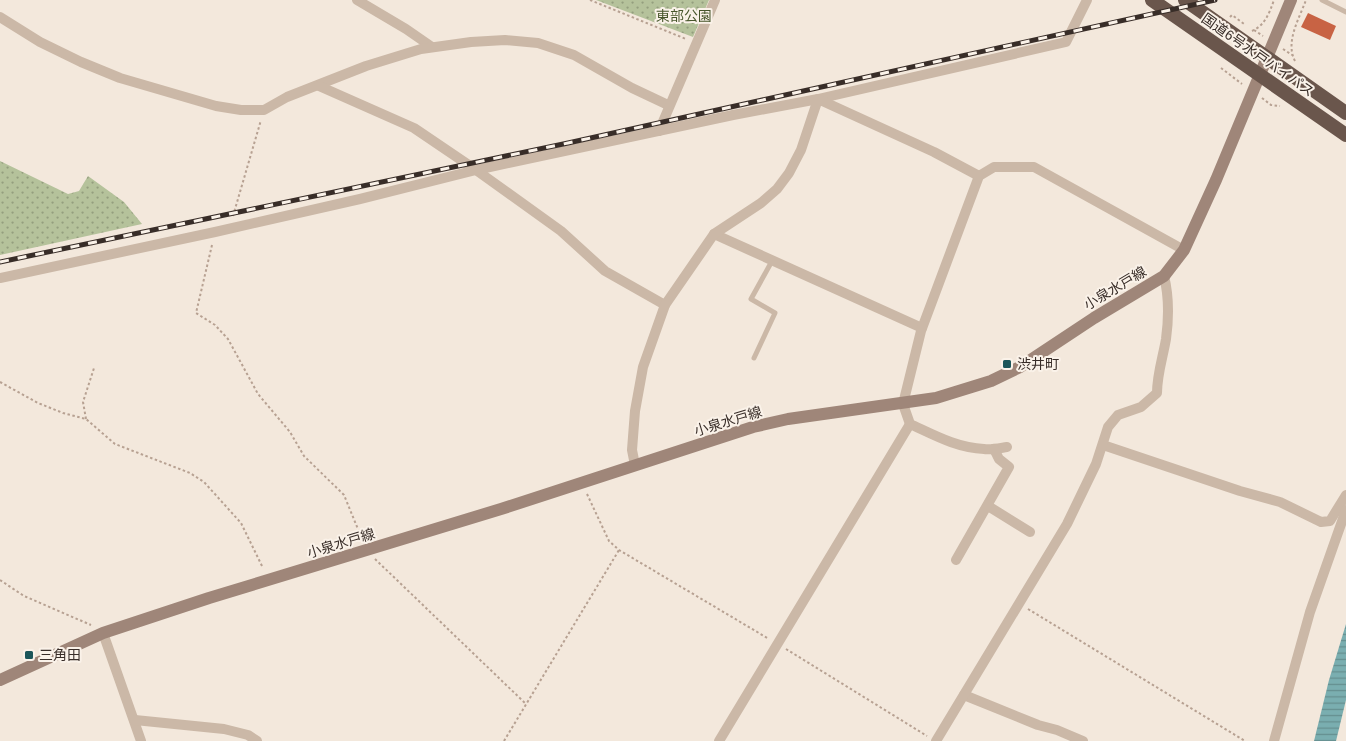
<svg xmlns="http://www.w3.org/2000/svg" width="1346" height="741" viewBox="0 0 1346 741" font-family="Helvetica,'Noto Sans JP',sans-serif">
<defs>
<pattern id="park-dots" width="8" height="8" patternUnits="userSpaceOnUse" patternTransform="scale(1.25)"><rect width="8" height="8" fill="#b5c29b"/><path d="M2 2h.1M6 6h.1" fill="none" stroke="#949e7e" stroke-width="1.8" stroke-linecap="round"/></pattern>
<pattern id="water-rules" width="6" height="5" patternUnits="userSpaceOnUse" patternTransform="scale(1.25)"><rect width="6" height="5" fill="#7aaeb0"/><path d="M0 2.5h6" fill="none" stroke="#658e8f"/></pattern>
</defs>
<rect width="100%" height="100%" fill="#f3e8dc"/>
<!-- park -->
<g fill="url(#park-dots)">
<polygon points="596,0 709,0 693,37"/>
<polygon points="0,161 68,194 79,191 88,176 124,202 142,224 0,255"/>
</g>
<!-- water -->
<polygon fill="url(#water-rules)" points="1346,624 1346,700 1336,741 1314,741 1329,680"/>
<!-- building -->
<polygon fill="#c86344" points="1308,13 1336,26 1330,40 1301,27"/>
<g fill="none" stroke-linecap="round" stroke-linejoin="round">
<!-- path -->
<g stroke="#b7a192" stroke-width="2" stroke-dasharray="2.5 2.5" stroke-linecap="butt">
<polyline points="590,0 686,39"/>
<polyline points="1230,17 1232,15 1244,24"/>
<polyline points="1254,30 1263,36"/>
<path d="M1252 31C1265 25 1269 14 1274 0"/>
<polyline points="1283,49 1292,55"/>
<path d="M1295 61C1285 42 1299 19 1306 0"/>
<polyline points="1221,68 1242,84"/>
<polyline points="1262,98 1271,105 1280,106"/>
<polyline points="233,216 261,120"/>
<polyline points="212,245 196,313 215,325 228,339 258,394 290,432 304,456 344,495 362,539"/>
<polyline points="0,382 38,403 63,413 86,419 115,444 190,473 204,482 241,523 263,568"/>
<polyline points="86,419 83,402 94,368"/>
<polyline points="587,494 609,541 619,550 769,639"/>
<polyline points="375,559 526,704"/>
<polyline points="0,580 24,596 91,625"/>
<polyline points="1028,609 1245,741"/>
<polyline points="786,649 927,736"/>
<polyline points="504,741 619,550"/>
</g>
<!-- service -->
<g stroke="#cbb8a7" stroke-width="5">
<polyline points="1322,0 1346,12"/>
<polyline points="754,358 775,313 751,299 772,261"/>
</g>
<!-- minor -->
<g stroke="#cbb8a7" stroke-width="10">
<polyline points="357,0 406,29 432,47"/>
<polyline points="0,17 40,42 81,62 120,78 216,106 241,110 264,110 287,97 366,66 421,49 471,42 505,40 538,43 574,55 632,88 668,105"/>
<polyline points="319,86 414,128 476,170 561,231 605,271 665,305"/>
<polyline points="659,131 715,0"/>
<polyline points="714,234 922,328"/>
<polyline points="0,278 215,232 360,199 476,170 733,115 818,99 1066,42 1087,0"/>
<polyline points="1103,445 1240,491 1280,502 1321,522 1330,521 1346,495"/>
<path d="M1007 447C1000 448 991 450 984 449 957 448 934 435 910 424L903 404 921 331 979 176 994 167H1034L1184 250"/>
<polyline points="635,465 632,450 635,411 643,367 665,305 714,234 761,203 777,189 789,173 801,150 818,99 934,152 979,176"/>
<polyline points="988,506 1030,532"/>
<polyline points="956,560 1009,467 999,459 994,449"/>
<polyline points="103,633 141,741"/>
<polyline points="964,695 1038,725 1057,730 1083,741"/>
<polyline points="135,720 224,729 248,735 257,741"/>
<polyline points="719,741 910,424"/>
<path d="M936 741 1067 524 1096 464 1108 427 1118 415 1141 407 1157 393C1157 374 1163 357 1166 339 1169 317 1169 296 1164 276"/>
<polyline points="1274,741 1310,612 1346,510"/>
</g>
<!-- secondary -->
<polyline stroke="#9f8679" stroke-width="12" points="0,680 103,633 209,598 501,509 753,427 788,419 936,398 991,381 1020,367 1094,318 1164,276 1184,250 1216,180 1291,0"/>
<!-- trunk -->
<g stroke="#6a564c" stroke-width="14">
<polyline points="1152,0 1346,135"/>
<polyline points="1185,0 1346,113"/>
</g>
<defs>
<polyline id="rail" points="0,262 568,143 1215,0"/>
</defs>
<!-- rail casing -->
<use href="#rail" stroke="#382d28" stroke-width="5"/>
<!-- rail -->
<use href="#rail" stroke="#faf2e9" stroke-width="3" stroke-dasharray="9" stroke-linecap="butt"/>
</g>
<!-- markers -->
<g fill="#1c565a" stroke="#faf2e9" stroke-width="2">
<rect x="1002" y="359" width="10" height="10" rx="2.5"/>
<rect x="24" y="650" width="10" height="10" rx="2.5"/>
</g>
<g text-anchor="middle" stroke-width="4" stroke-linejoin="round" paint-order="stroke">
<!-- park labels -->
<g font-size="14" fill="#47562b" stroke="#faf2e9">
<text x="684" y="21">東部公園</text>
</g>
<!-- street labels -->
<g font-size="14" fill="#382d28" stroke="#faf2e9">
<text transform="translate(1258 55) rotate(35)" y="5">国道6号水戸バイパス</text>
<text transform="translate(1115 288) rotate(-31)" y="5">小泉水戸線</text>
<text transform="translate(728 421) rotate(-17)" y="5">小泉水戸線</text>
<text transform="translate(341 543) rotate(-17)" y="5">小泉水戸線</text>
</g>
<!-- poi labels -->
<g font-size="14" fill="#382d28" stroke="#faf2e9" text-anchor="start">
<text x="1017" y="369">渋井町</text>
<text x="39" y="660">三角田</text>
</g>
</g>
</svg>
